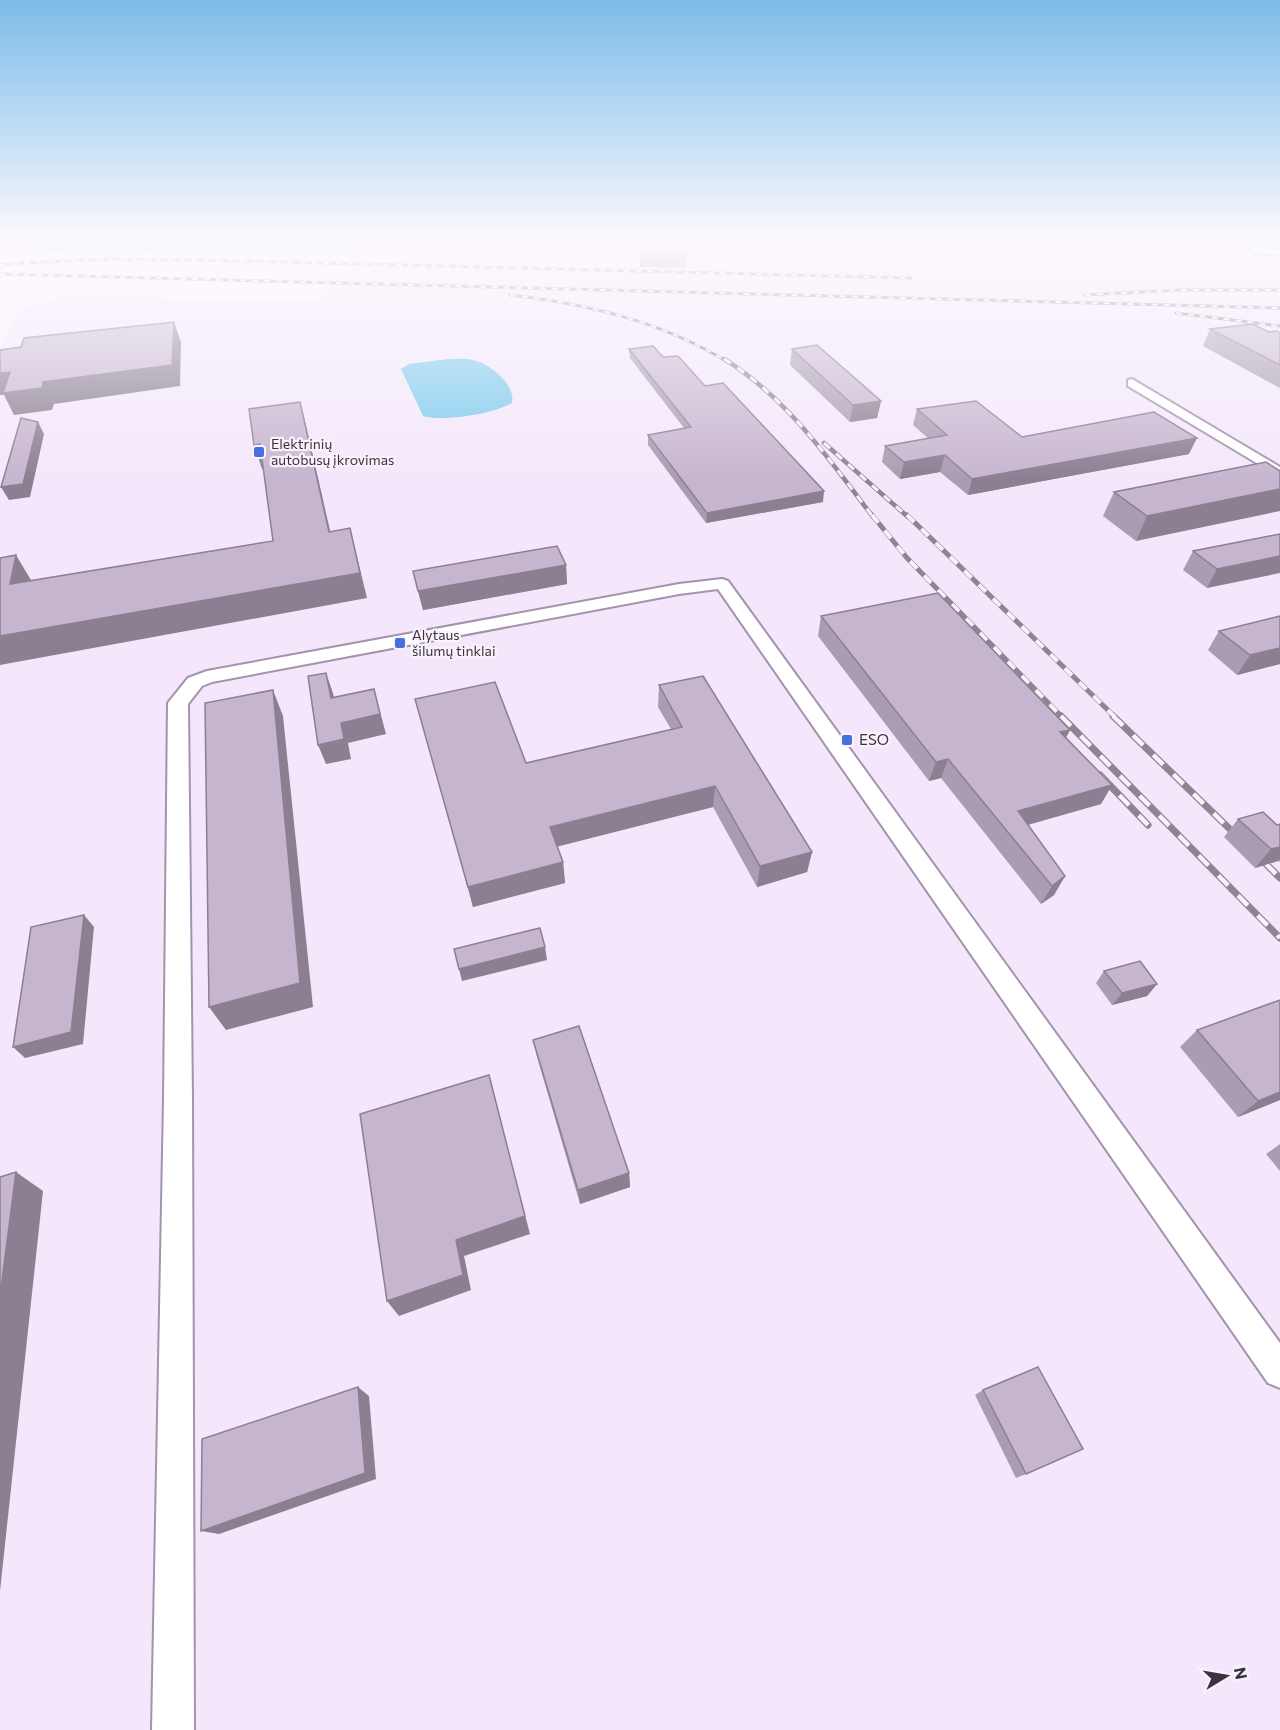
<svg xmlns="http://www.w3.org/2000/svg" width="1280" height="1730" viewBox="0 0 1280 1730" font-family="Commissioner,sans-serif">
<rect width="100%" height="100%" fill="#f9f2fd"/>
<!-- built -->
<g fill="#f4e7fb">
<polygon points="0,239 154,239 149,244 0,259"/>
<polygon points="363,239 1280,239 1280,1730 0,1730 0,348 19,310 59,298 126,295 180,301 317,300"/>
</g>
<!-- water -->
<g fill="#7bc9eb">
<polygon points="107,239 117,239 120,242 112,247 31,254 45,248"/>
<path d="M449 359C457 359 465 358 473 360 490 364 516 384 512 403 493 414 444 422 423 416L401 369 409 364Z"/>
</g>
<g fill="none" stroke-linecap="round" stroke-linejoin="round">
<defs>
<g id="minor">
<polygon points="1239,239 1248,239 1259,248 1280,249 1280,255 1253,253"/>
<polygon points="1132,379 1280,467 1280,477 1128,386 1128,380"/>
<polygon points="722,579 728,581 1280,1343 1280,1388 1268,1383 718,589 679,594 212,682 202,686 188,704 192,1099 194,1730 152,1730 164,1099 168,703 188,678 207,671 679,584"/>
</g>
</defs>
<!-- minor casing -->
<use href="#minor" stroke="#a393ac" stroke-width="4"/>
<!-- minor -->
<use href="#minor" fill="#fff" fill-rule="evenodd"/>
<defs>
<g id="rail-far3">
<polyline points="503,239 557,240"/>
<polyline points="128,252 253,239"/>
<polyline points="24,263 108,259 201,260 911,278"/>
<polyline points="0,265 32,262"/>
<polyline points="0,274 1280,308"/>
<path d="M510 295C587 304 660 321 726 361"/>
<polyline points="1085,295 1177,290 1280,290"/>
<polyline points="1176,313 1280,326"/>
</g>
<g id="rail-far2">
<path d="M724 359C786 397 830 460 873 517"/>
<polyline points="824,443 908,517"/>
</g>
<g id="rail-far1">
<polyline points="872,515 907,558 1062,717"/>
<polyline points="907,515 1115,717"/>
</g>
<g id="rail">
<polyline points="1061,716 1280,938"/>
<polyline points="1113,716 1235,834"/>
<polyline points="1100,775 1148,825"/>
<polyline points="1266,864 1280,878"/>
</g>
</defs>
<!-- rail-far3 casing -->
<use href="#rail-far3" stroke="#8d8690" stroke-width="3"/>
<!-- rail-far2 casing -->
<use href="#rail-far2" stroke="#8d8690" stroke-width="4.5"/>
<!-- rail-far1 casing -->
<use href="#rail-far1" stroke="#8d8690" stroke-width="5"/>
<!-- rail casing -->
<use href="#rail" stroke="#8d8690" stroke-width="7"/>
<!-- rail-far3 -->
<use href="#rail-far3" stroke="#f9f2fd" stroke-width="2" stroke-dasharray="6" stroke-linecap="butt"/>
<!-- rail-far2 -->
<use href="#rail-far2" stroke="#f9f2fd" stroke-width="3" stroke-dasharray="8" stroke-linecap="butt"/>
<!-- rail-far1 -->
<use href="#rail-far1" stroke="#f9f2fd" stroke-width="4" stroke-dasharray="10" stroke-linecap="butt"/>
<!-- rail -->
<use href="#rail" stroke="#f9f2fd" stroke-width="4.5" stroke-dasharray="14" stroke-linecap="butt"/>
</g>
<!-- wall -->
<g fill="#aa9cb2">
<polygon points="636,239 691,239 685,268 640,267 640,251 641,246 636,246"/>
<polygon points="1210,329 1280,333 1280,388 1203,346"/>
<polygon points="629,349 663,357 705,386 823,502 706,523 648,445 648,435 684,428 630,358"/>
<polygon points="792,349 881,401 877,418 850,422 790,365"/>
<polygon points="917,409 1022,437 1189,454 968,495 940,472 900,479 882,462 885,446 929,439 913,425"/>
<polygon points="1266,462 1136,541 1103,516 1114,492"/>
<polygon points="1280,534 1207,588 1183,570 1193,551"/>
<polygon points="566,565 567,584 423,610 413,571"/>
<polygon points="821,616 1070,730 1066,737 1112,785 1101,804 1028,825 1065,876 1054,895 1041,904 941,778 929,781 818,636"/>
<polygon points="1280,616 1280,664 1237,675 1208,650 1219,631"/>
<polygon points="659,685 812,852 807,872 757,887 713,807 557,846 563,862 565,883 473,907 415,699 526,763 671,729 658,707"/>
<polygon points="1238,819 1277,825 1280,824 1280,862 1278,861 1255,868 1224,837"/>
<polygon points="1104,971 1157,984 1147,996 1112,1005 1096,983"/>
<polygon points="1280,1000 1280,1100 1238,1117 1180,1047 1197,1030"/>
<polygon points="533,1040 629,1173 630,1187 580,1204 537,1057"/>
<polygon points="1280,1144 1280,1171 1266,1154"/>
<polygon points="983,1390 1026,1474 1016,1478 975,1395"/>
</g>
<!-- shaded-wall -->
<g fill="#8b7f91">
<polygon points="0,239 62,239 0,248"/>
<polygon points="689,239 691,239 685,268 686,253"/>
<polygon points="174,322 181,342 180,386 54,404 52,410 14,415 4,395 0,395 0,373 10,372 43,382"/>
<polygon points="881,401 877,418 850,422 853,405"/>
<polygon points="300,402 306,425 336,557 329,532"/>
<polygon points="38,422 44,434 30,497 9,500 1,487"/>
<polygon points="1197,438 1189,454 968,495 972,479"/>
<polygon points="260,444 268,468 262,469 254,445"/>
<polygon points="945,455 940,472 900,479 904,462"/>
<polygon points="1280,489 1280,511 1136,541 1147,516"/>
<polygon points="824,491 823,502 706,523 707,513"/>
<polygon points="350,528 367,598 0,665 0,636"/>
<polygon points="16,555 31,580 10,584"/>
<polygon points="1280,556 1280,573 1207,588 1217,569"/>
<polygon points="566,565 567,584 423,610 418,591"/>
<polygon points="1280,648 1280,664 1237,675 1250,655"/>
<polygon points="326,673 333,693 338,718 331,698"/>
<polygon points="374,689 386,734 348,743 351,759 326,764 318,745"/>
<polygon points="273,690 283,716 313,1007 226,1030 209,1007"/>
<polygon points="1070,730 1060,749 1060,732"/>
<polygon points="948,759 941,778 929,781 936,762"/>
<polygon points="1112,785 1101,804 1009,830 1018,811"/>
<polygon points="715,786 713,807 552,848 550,827"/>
<polygon points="1280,847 1280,859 1278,861 1255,868 1271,849"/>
<polygon points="812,852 807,872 757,887 760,866"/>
<polygon points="563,862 565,883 473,907 468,887"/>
<polygon points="1065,876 1054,895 1041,904 1052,886"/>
<polygon points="84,915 94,927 83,1044 25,1058 13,1047"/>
<polygon points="545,947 547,960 462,981 459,969"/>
<polygon points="1157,984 1147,996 1112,1005 1122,993"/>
<polygon points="489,1075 530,1234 464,1256 471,1290 399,1316 387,1301 456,1240"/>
<polygon points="1280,1092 1280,1100 1238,1117 1258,1101"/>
<polygon points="16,1172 43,1191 0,1591 0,1296"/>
<polygon points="629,1173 630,1187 580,1204 578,1190"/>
<polygon points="358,1387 369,1396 376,1479 219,1534 201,1531"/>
</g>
<!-- building -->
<g fill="#c6b5cf" stroke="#8b7f91" stroke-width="1.5">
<polygon points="643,239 689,239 686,253 640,251"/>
<polygon points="174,322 172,365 43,382 42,388 3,393 10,372 0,373 0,350 21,347 24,338"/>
<polygon points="1252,324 1269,332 1277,331 1280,333 1280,365 1210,329"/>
<polygon points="817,345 881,401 853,405 792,349"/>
<polygon points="653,346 663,357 678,356 705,386 723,383 824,491 707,513 648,435 691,427 629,349"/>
<polygon points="976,401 1022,437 1154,412 1197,438 972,479 945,455 904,462 885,446 947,435 917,409"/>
<polygon points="300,402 329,532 350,528 360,573 0,636 0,558 16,555 10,584 273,541 260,444 254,445 249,409"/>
<polygon points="21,418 38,422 23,484 1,487"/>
<polygon points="1266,462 1280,471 1280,489 1147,516 1114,492"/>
<polygon points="1280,534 1280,556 1217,569 1193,551"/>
<polygon points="557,546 566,565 418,591 413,571"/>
<polygon points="938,593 1070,730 1060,732 1112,785 1018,811 1065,876 1052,886 948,759 936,762 821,616"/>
<polygon points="1280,616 1280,648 1250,655 1219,631"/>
<polygon points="326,673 331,698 374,689 380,714 341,723 344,739 318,745 308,676"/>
<polygon points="703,676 812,852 760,866 715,786 550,827 563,862 468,887 415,699 495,682 526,763 682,727 659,685"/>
<polygon points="273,690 300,983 209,1007 205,703"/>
<polygon points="1263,812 1277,825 1280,824 1280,847 1271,849 1238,819"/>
<polygon points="84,915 71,1032 13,1047 31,927"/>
<polygon points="540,928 545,947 459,969 454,949"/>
<polygon points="1140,961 1157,984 1122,993 1104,971"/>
<polygon points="1280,1000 1280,1092 1258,1101 1197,1030"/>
<polygon points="579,1026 629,1173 578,1190 533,1040"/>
<polygon points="489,1075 525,1216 456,1240 463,1275 387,1301 360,1114"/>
<polygon points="16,1172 0,1296 0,1177"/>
<polygon points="1038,1367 1083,1449 1026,1474 983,1390"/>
<polygon points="358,1387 365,1473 201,1531 202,1439"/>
</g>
<!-- sky -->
<linearGradient id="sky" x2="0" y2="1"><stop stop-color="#7cbce9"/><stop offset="0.5" stop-color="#fcf9fe"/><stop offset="1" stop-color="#fcf9fe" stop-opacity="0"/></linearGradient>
<rect width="1280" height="481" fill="url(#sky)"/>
<!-- markers -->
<g fill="#476fe2" stroke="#f9f2fd" stroke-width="2">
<rect x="253" y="446" width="12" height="12" rx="3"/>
<rect x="394" y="637" width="12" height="12" rx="3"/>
<rect x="841" y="734" width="12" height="12" rx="3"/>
</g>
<g text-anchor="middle" stroke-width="4.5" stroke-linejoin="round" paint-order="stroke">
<!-- far-poi labels -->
<g font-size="14" fill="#3a333d" stroke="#f9f2fd" text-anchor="start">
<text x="271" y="449">Elektrinių<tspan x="271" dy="16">autobusų įkrovimas</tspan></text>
<text x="412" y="640">Alytaus<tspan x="412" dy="16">šilumų tinklai</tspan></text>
</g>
<!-- poi labels -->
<g font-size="15" fill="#3a333d" stroke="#f9f2fd" text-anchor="start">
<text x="859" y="745">ESO</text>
</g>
</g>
<!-- north arrow -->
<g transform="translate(1226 1676) rotate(79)" stroke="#f9f2fd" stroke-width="4.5" paint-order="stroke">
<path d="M0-4.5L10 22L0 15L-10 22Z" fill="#3a333d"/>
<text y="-9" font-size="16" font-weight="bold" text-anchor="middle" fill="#3a333d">N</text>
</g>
</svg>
